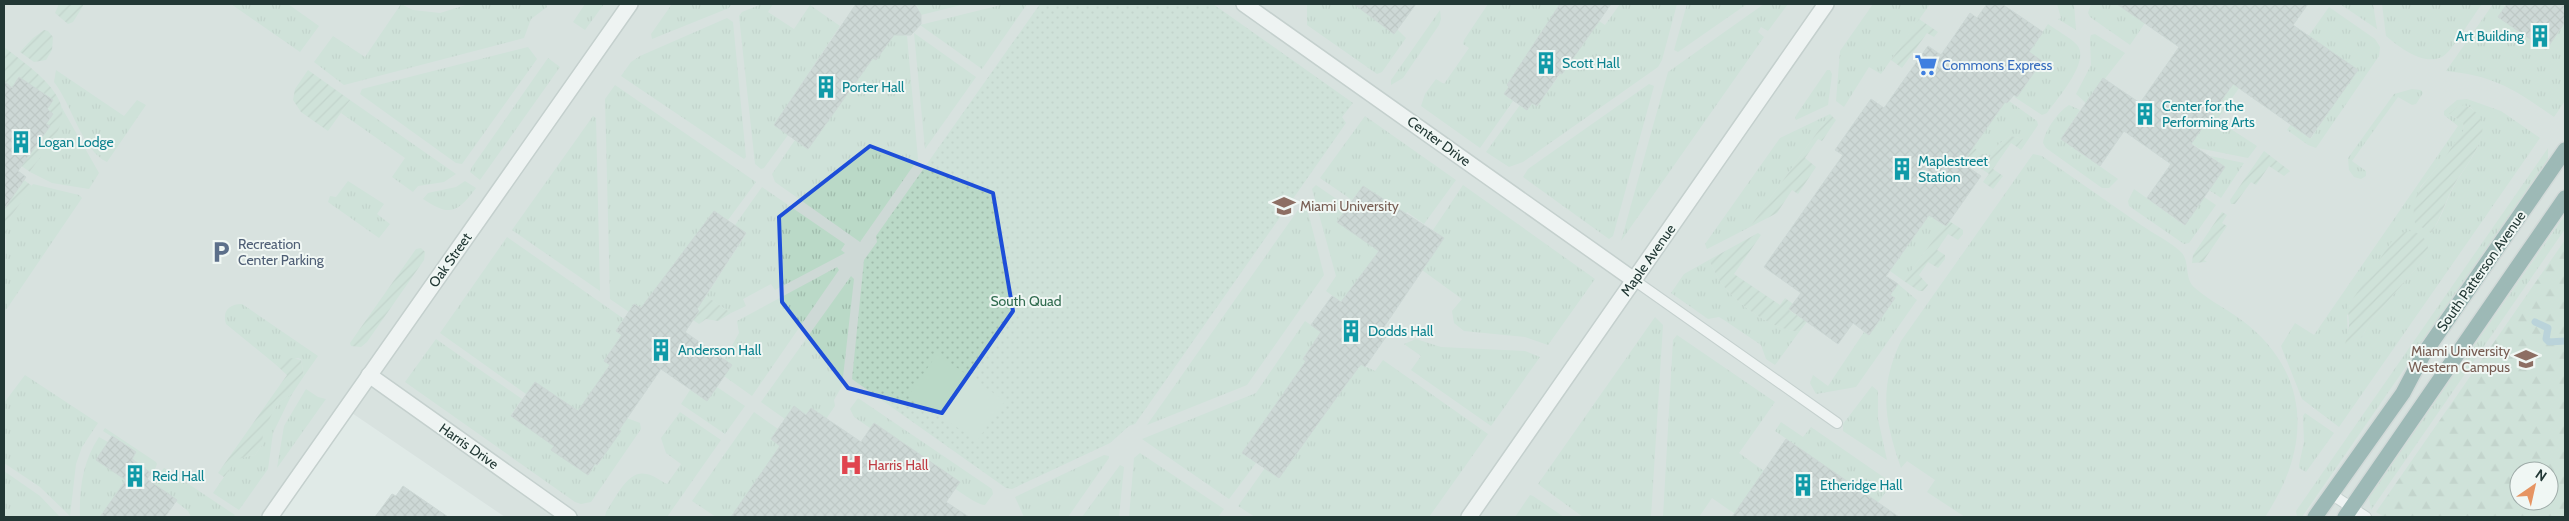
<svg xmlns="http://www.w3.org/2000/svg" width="2569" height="521" viewBox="0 0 2569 521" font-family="Cabin,sans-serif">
<defs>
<pattern id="grass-tufts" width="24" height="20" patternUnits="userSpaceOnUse" patternTransform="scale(1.25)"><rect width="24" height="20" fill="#bad9c7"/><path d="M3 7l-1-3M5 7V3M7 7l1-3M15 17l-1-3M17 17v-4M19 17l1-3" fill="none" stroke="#a0bbac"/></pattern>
<pattern id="forest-firs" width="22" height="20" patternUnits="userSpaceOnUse" patternTransform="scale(1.25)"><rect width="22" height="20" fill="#bad9c7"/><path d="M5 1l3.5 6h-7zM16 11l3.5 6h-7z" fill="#a0bbac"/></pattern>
<pattern id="park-dots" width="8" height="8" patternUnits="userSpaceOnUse" patternTransform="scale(1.25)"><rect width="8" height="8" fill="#bad9c7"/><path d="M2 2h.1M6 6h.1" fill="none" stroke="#a0bbac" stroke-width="1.8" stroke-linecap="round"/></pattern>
<pattern id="garden-furrows" width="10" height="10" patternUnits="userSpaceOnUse" patternTransform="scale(1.25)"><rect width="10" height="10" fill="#bad9c7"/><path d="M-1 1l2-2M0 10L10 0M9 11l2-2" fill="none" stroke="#a0bbac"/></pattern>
<pattern id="building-cross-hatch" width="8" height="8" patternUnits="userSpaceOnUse" patternTransform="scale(1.25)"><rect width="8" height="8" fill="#b6c4c0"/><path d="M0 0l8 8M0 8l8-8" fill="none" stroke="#94a09d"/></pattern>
</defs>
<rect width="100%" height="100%" fill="#e0eae7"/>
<!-- built -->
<path fill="#ced9d6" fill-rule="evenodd" d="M4 4H2565V517H505L346 409 270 517H4ZM2519 471H2549V501H2519Z"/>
<!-- grass -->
<g fill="url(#grass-tufts)" fill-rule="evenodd">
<polygon points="231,4 288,4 319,26 300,52"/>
<polygon points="401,4 413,10 440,13 469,4 546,4 547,7 531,19 524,38 344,85 314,62 333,36 365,57"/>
<polygon points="585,4 604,4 585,30 573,22"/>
<polygon points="672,4 731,4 731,5 729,8 652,39 651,34"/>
<polygon points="762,4 773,4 768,12 794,29 810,5 840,26 774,125 788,135 764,168 761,169 755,164 739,16 742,12"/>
<polygon points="916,4 965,4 921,15"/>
<polygon points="1005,4 1027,4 982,69 920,25"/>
<polygon points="1307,4 1354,4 1394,34 1397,29 1406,38 1382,72 1377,74 1307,25"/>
<polygon points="1488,4 1560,4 1507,85 1509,87 1504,94 1513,101 1480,148 1421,106 1425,94 1436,79 1444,84 1469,48 1463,44 1464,40"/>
<polygon points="1620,4 1677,4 1662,60 1658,67 1523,162 1509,167 1486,152 1520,105 1527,110 1532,103 1537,106 1599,21 1605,25"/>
<polygon points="1687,4 1747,4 1678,52 1674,50"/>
<polygon points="1764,4 1788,4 1768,31 1761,27 1758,32 1764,37 1621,241 1668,72"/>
<polygon points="1873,4 1930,4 1881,74 1869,67 1844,107 1836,101 1840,51"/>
<polygon points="2057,4 2074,4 2076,30 2058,19 2061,18"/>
<polygon points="2091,4 2117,4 2145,23 2130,45 2090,17 2088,13"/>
<polygon points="2340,4 2373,4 2377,29"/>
<path d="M2382 4H2482C2474 14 2451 53 2442 57 2423 66 2399 47 2386 36Z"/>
<path d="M2493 4 2505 6 2498 17 2546 50 2565 22V101L2554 117C2515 90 2496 76 2446 71Z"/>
<polygon points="2329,7 2375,39 2380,47 2379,56 2316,148 2308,145 2287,130 2291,124 2311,138 2357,70 2298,51"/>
<polygon points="1440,10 1441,19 1439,25 1403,78 1391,85 1391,80"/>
<polygon points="727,18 733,22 746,157 744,159 621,76 631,62 640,56"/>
<path d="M2048 24C2057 31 2070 37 2077 45 2091 61 2057 99 2047 113L2042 115 2013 96 2017 97 2042 61 2029 52Z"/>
<polygon points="895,33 907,36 918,159 860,242 775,182 772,174 795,140 808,149 873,58 876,60"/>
<polygon points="914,33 976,77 925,149"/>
<polygon points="2095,34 2125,53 2086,103 2076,94 2091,65 2090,39 2091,35"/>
<polygon points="528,47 537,59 462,164 456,163 360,94 362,89"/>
<polygon points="548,58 560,67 480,180 470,172 472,167"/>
<path d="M56 70 124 116 137 100 146 105 107 162C82 150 72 105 54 82Z"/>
<polygon points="1827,70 1830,70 1832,74 1828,105 1796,120 1795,117"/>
<polygon points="1649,84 1654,86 1613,236 1609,239 1523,177 1528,169"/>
<polygon points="2233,84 2239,88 2217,120 2257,146 2248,158 2198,148 2191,143"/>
<polygon points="615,85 756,182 728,220 714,211 641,308 634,304 629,312 610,299 605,99"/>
<polygon points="2412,89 2421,90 2423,93 2416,104 2412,105 2398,97 2352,161 2366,171 2366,176 2361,179 2354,177 2349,170 2348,158 2394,94"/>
<path d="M2467 99 2501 111 2540 138 2339 427 2302 399 2281 346 2295 323 2314 335 2458 126 2444 115V111L2457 100ZM2470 107C2500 132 2465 164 2453 188 2445 203 2442 219 2431 232L2420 187 2443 161 2464 130 2463 122 2450 115ZM2427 256 2369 323 2362 337 2348 339 2347 315Z"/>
<polygon points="350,100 456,174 444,182 418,186 413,192 392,177 405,158 341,113"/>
<polygon points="2009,101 2037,121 2038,125 2021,150 2017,147 2023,139 2011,136 1999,144 1989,158 1973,147 2005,102 2007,103"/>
<path d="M2069 105 2080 110 2061 139 2118 179 2109 188H2102L2046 148 2043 143C2045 130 2058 112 2069 105Z"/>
<polygon points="62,108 99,173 89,189 52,183 30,172 58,129"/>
<polygon points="1830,114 1750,227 1707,249 1705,244 1780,138"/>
<polygon points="593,116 596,118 600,291 512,230"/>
<polygon points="1365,116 1456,180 1424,224 1407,212 1405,215 1363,186 1352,200 1320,178"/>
<polygon points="2548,148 2548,161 2302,517 2297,517 2296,511"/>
<path d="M2033 154 2042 156C2075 179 2108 202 2141 225 2154 234 2171 242 2182 253 2190 263 2184 279 2195 288 2211 302 2231 311 2248 325 2313 379 2309 451 2265 517H1965L1927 492 1935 480 1907 461 1901 468C1885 421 1878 389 1901 341Z"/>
<polygon points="2210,156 2244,163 2221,198 2209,190 2225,167"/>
<polygon points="348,181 384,204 377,214 390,224 379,238 328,202 330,196 336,197"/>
<path d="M465 181 476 188C457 213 450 217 423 199L428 193 456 187Z"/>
<polygon points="33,184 79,195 82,198 6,310 4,309 6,233 10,218"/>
<polygon points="1316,185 1348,207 1338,222 1379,251 1341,302 1326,291 1336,276 1312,189"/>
<polygon points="1463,185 1595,279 1548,345 1525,337 1464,331 1454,323 1452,311 1462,299 1422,270 1444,238 1433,230"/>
<polygon points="762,187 845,244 841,250 845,253 775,290 771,284 743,299 746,306 731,313 706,296 746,234 735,225"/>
<polygon points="2134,189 2184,225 2204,197 2216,205 2189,243 2184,244 2129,206 2128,201"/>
<polygon points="1305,200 1324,275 1247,385 1147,425"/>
<polygon points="1929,215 1944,225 1904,281 1890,271"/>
<polygon points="2565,215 2565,229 2371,510 2369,497"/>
<polygon points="507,237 624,319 616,331 622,335 604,361 610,365 578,411 535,382 526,394 440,333"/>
<path d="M1709 260C1713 268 1717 277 1722 284 1739 306 1772 329 1799 332L1775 365 1766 359 1761 345 1724 320 1719 317 1708 319 1671 293 1684 274Z"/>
<polygon points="837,267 839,270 752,396 724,376 724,360 739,333 737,321"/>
<polygon points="851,276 854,279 842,386 834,400 835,406 826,419 811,408 806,415 794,407 785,419 761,402"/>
<polygon points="1898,284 1917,300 1856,387 1816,394 1810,383 1813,375 1828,386 1864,332 1869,335 1895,298 1890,295"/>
<path d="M242 304 318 356 304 376 301 359 298 358 275 364 226 324C222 311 229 304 242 304Z"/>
<polygon points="1655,317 1663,325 1651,517 1583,517 1538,484"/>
<polygon points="1305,321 1321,332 1303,358 1306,361 1242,453 1256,463 1229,499 1142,439 1256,393"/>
<polygon points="1677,335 1775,402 1739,453 1764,471 1735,514 1712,498 1699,517 1663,517 1673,340"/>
<polygon points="436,339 522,399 511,415 554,446 552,449 588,474 595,464 598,465 627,418 640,423 641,429 591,502 581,504 575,502 405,382"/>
<polygon points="1416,339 1441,347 1525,351 1540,357 1491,426 1411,370 1421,356 1404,344"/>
<polygon points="1383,360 1488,434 1429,517 1255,517 1238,506 1265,468 1279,478 1361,364 1375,371"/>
<polygon points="25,375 98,423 82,447 76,464 70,516 40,487 4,463 4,403"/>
<polygon points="1872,386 1878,391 1878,419 1887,460 1843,431 1843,424"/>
<polygon points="717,387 745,406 725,434 681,404 690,390 707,401"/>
<polygon points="306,389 318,397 326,399 277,468 284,426"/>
<polygon points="292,394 273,433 268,469 239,510 213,493 237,458 255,455 262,445 261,438 270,415 280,401"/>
<path d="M858 398 992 489 993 494 985 505C972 507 889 436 874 423L870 428 854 417 850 409Z"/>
<path d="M680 412 721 440 667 517H605L606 512C615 499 628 469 646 474 654 475 660 481 667 484L681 464 666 453 661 438Z"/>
<polygon points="754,412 778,429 771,439 780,446 733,515 736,517 716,517 692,501"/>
<polygon points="2305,413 2334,433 2306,472 2299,468 2299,465 2304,442 2303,416"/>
<polygon points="1781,422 1803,437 1811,427 1892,483 1878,503 1775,431"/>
<polygon points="105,428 156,462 157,464 153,474 132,459 136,452 103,431"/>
<path d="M99 437 108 442 126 480 100 517H80C79 488 83 461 99 437Z"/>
<polygon points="1140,453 1224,509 1218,517 1129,517 1134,458"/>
<polygon points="1104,455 1109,456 1109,458 1068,517 1024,517 1015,497"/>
<polygon points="1120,465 1124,467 1119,517 1082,517"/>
<polygon points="164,468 166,469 235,515 233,517 191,517 188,511 152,483"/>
<polygon points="4,471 40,496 60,517 4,517"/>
<polygon points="1530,495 1533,496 1564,517 1515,517"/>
</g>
<!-- forest -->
<path fill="url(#forest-firs)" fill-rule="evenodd" d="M2565 240V517H2384L2376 512ZM2519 471H2549V501H2519Z"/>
<!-- park -->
<polygon fill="url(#park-dots)" points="1040,4 1213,4 1353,103 1342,117 1346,123 1135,424 1129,426 1110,443 1012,489 1006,488 852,379 864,260 877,242 876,236"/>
<!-- garden -->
<g fill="url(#garden-furrows)">
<polygon points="59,4 83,4 83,6 73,22 68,24 55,13"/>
<polygon points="1919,19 1938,32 1934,37 1927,33 1902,68 1891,60"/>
<polygon points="44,30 48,31 53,37 52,50 46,60 34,62 20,52 33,38"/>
<path d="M4 47C23 62 68 91 62 119 58 138 40 156 30 172L20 165 49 127 46 124 53 114 5 83 4 84Z"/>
<polygon points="308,70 350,100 328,131 301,112 293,100 295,89"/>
<path d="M2464 105C2506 122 2465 165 2453 187 2445 202 2441 218 2431 233L2415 223C2409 191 2427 182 2444 159 2451 149 2456 139 2464 130L2463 122 2449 114 2459 106Z"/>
<polygon points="1830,114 1836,120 1822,141 1818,139 1805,158 1816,167 1798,194 1792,190 1777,213 1750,227"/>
<polygon points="2011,136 2023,139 2017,147 2011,143 1993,169 2003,176 1993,189 1983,182 1989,174 1966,158 1973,147 1989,158 1999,144"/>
<polygon points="2264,151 2290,171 2284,176 2269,166 2256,185 2251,182 2235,204 2231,204 2230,200"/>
<polygon points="24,180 32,186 10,218 4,244 4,209"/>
<polygon points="2222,212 2227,215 2222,223 2227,226 2204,260 2207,262 2192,263 2193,255"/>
<polygon points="1949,221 1963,230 1963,234 1958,240 1948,234 1937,250 1945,255 1945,259 1938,268 1928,262 1919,275 1928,285 1923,291 1919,291 1904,281 1944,225 1946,226"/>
<path d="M2409 231C2423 233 2431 242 2427 256L2369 323 2362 337 2345 345 2349 326 2348 306 2392 241 2401 233Z"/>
<path d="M1758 233 1761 235 1734 274 1780 305 1785 298 1793 304 1789 310 1807 322 1799 332C1772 329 1739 306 1722 284 1717 277 1713 268 1709 260Z"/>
<polygon points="421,248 425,252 424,260 367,342 361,347 351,346 350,343 416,249"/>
<polygon points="706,296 731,313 718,321 706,319 699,324 693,320 699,311 696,309"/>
<polygon points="291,358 301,360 304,376 292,394 280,401 274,409 263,434 262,445 255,455 237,459 224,477 218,473 287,375 275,364"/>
</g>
<!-- pitch -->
<polygon fill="#bad9c7" points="937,354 1005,401 977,441 909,395"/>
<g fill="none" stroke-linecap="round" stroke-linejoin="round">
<!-- stream -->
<polyline stroke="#8cb9ca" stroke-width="7" points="2535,322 2548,328 2546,339 2549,342 2565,341"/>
</g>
<!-- building -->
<g fill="url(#building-cross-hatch)" stroke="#b3c2be">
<polygon points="856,4 915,4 921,15 921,24 911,35 894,35 876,60 873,58 808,149 774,125"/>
<polygon points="1354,4 1416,4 1394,34"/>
<polygon points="1560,4 1611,4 1562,74 1560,73 1537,106 1532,103 1527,110 1504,94 1509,87 1507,85"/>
<polygon points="1987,4 2002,4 2043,32 2029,52 2042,61 2017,97 2014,95 2007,103 2005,102 1962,163 1981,176 1946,226 1929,215 1886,276 1898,284 1890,295 1895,298 1869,335 1853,323 1838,344 1789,309 1801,293 1764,267 1843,155 1835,150 1871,99 1884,108 1928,46 1941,55 1970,13 1977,18"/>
<polygon points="2117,4 2308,4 2293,25 2358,70 2310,138 2233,84 2191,144 2225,167 2185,225 2147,198 2171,164 2124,131 2100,166 2061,139 2103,78 2140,103 2179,47"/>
<polygon points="2507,4 2565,4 2565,22 2546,50 2498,17"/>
<polygon points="19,77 53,100 47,109 53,114 46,124 50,126 18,171 26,177 4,209 4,81 12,88"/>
<polygon points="1363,186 1444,238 1382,330 1388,334 1365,367 1361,364 1344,387 1279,478 1242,453 1306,361 1303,359 1321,332 1311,325 1332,296 1341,302 1379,251 1337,222"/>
<polygon points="714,211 746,233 697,309 699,311 685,332 732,365 707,401 661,369 619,430 621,431 597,465 595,464 588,475 551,450 554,446 511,416 535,382 578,411 610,365 604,361 622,335 616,331 634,304 641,308"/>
<polygon points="794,406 806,415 811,408 861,442 874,423 960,482 946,502 969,517 731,517 780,446 771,439"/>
<polygon points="112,436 136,452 132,459 151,473 147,479 177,500 165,517 100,517 126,480 96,460"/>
<polygon points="1786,439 1899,517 1732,517"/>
<polygon points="403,486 448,517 375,517 392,494 396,496"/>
</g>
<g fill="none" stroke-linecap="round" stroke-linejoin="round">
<defs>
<g id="service">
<polyline points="1634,280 1837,423"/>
<polyline points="2331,494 2366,517"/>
</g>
<g id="minor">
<polyline points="1244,4 1634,280"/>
<polyline points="369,375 569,517"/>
</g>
<g id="tertiary">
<polyline points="270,517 630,4"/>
<polyline points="1469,517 1826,4"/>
</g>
<g id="trunk">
<polyline points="2315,517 2403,393 2423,355 2565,150"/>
<polyline points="2345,517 2565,198"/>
</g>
</defs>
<!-- service casing -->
<use href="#service" stroke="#a3b1ae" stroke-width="12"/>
<!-- minor casing -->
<use href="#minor" stroke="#a3b1ae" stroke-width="18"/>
<!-- tertiary casing -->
<use href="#tertiary" stroke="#a3b1ae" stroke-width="18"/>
<!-- trunk casing -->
<use href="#trunk" stroke="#c1c7c6" stroke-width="18"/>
<!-- service -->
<use href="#service" stroke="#fff" stroke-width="10"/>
<!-- minor -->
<use href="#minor" stroke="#fff" stroke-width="15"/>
<!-- tertiary -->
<use href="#tertiary" stroke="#fff" stroke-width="15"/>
<!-- trunk -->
<use href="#trunk" stroke="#4c7e7a" stroke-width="15"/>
</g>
<!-- marked area -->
<path d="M0 0H2569V521H0ZM870 146 993 193 1013 311 942 413 848 388 782 302 779 217Z" fill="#e0eae7" fill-opacity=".55" fill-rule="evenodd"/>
<path fill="none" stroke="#1d4ed8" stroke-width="4" stroke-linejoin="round" d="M870 146 993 193 1013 311 942 413 848 388 782 302 779 217Z"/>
<!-- icons -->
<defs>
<symbol id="building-bare" viewBox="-9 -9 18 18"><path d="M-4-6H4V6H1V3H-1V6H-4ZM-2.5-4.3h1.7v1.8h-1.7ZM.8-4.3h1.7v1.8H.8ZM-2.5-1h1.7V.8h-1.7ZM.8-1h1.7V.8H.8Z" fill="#0f9aa8" stroke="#f0f7f4" stroke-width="2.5" paint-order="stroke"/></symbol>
<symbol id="supermarket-bare" viewBox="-9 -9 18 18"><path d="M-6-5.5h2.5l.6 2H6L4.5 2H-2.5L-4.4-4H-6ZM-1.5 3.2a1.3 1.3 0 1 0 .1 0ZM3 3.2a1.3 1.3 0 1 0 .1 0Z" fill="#3f7fe0" stroke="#f0f7f4" stroke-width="2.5" paint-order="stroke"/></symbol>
<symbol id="university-bare" viewBox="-9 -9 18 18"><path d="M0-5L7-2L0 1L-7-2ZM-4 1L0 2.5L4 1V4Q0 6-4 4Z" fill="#8d6e63" stroke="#f0f7f4" stroke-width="2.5" paint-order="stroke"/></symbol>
<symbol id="parking-bare" viewBox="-9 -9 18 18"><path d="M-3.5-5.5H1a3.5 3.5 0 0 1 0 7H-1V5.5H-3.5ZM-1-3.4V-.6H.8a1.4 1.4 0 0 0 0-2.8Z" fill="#5c6f8a" stroke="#f0f7f4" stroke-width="2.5" paint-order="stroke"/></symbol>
<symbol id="hospital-bare" viewBox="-9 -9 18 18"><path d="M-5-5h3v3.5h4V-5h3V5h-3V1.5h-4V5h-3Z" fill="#e0444e" stroke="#f0f7f4" stroke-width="2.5" paint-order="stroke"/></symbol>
</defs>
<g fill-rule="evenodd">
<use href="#building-bare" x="2524" y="20" width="32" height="32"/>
<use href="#building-bare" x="1530" y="47" width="32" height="32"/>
<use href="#supermarket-bare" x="1910" y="49" width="32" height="32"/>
<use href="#building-bare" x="810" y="71" width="32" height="32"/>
<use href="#building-bare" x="2129" y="98" width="32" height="32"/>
<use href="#building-bare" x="5" y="126" width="32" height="32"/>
<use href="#building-bare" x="1886" y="153" width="32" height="32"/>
<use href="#university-bare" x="1268" y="190" width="32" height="32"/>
<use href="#parking-bare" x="205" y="236" width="32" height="32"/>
<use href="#building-bare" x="1335" y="315" width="32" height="32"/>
<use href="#building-bare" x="645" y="334" width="32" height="32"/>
<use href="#university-bare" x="2510" y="343" width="32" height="32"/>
<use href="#hospital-bare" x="835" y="449" width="32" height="32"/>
<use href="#building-bare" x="119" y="460" width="32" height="32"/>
<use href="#building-bare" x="1787" y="469" width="32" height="32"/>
</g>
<g text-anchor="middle" stroke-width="4" stroke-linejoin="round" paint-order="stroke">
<!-- culture labels -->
<g font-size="14" fill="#0d838f" stroke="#f0f7f4" text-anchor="start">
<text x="2524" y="41" text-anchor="end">Art Building</text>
<text x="1562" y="68">Scott Hall</text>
<text x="842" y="92">Porter Hall</text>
<text x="2162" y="111">Center for the<tspan x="2162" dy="16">Performing Arts</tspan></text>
<text x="38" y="147">Logan Lodge</text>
<text x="1918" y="166">Maplestreet<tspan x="1918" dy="16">Station</tspan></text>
<text x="1368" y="336">Dodds Hall</text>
<text x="678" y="355">Anderson Hall</text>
<text x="152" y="481">Reid Hall</text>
<text x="1820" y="490">Etheridge Hall</text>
</g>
<!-- shop labels -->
<g font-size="14" fill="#366cbe" stroke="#f0f7f4" text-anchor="start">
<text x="1942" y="70">Commons Express</text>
</g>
<!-- street labels -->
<g font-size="14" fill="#223835" stroke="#f0f7f4">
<text transform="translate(1439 141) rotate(36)" y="5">Center Drive</text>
<text transform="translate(450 260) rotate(-55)" y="5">Oak Street</text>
<text transform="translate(1648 260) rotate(-55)" y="5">Maple Avenue</text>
<text transform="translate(2481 271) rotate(-55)" y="5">South Patterson Avenue</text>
<text transform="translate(469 446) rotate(35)" y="5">Harris Drive</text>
</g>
<!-- education labels -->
<g font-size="14" fill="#785e54" stroke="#f0f7f4" text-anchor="start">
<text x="1300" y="211">Miami University</text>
<text x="2510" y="356" text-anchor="end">Miami University<tspan x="2510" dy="16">Western Campus</tspan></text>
</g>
<!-- service labels -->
<g font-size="14" fill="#4e5e75" stroke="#f0f7f4" text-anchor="start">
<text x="238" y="249">Recreation<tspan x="238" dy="16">Center Parking</tspan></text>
</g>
<!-- park labels -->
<g font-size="14" fill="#306b4f" stroke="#f0f7f4">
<text x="1026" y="306">South Quad</text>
</g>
<!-- health labels -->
<g font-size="14" fill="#be3a42" stroke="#f0f7f4" text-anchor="start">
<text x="868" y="470">Harris Hall</text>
</g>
</g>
<!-- border -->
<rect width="2569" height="521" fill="none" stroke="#223835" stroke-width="10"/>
<!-- north arrow -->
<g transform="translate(2534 486) rotate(34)"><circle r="24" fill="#f0f7f4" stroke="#9eaba8"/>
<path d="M0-4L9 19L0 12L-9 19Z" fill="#e69462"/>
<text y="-8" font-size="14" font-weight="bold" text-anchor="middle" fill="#223835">N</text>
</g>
</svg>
